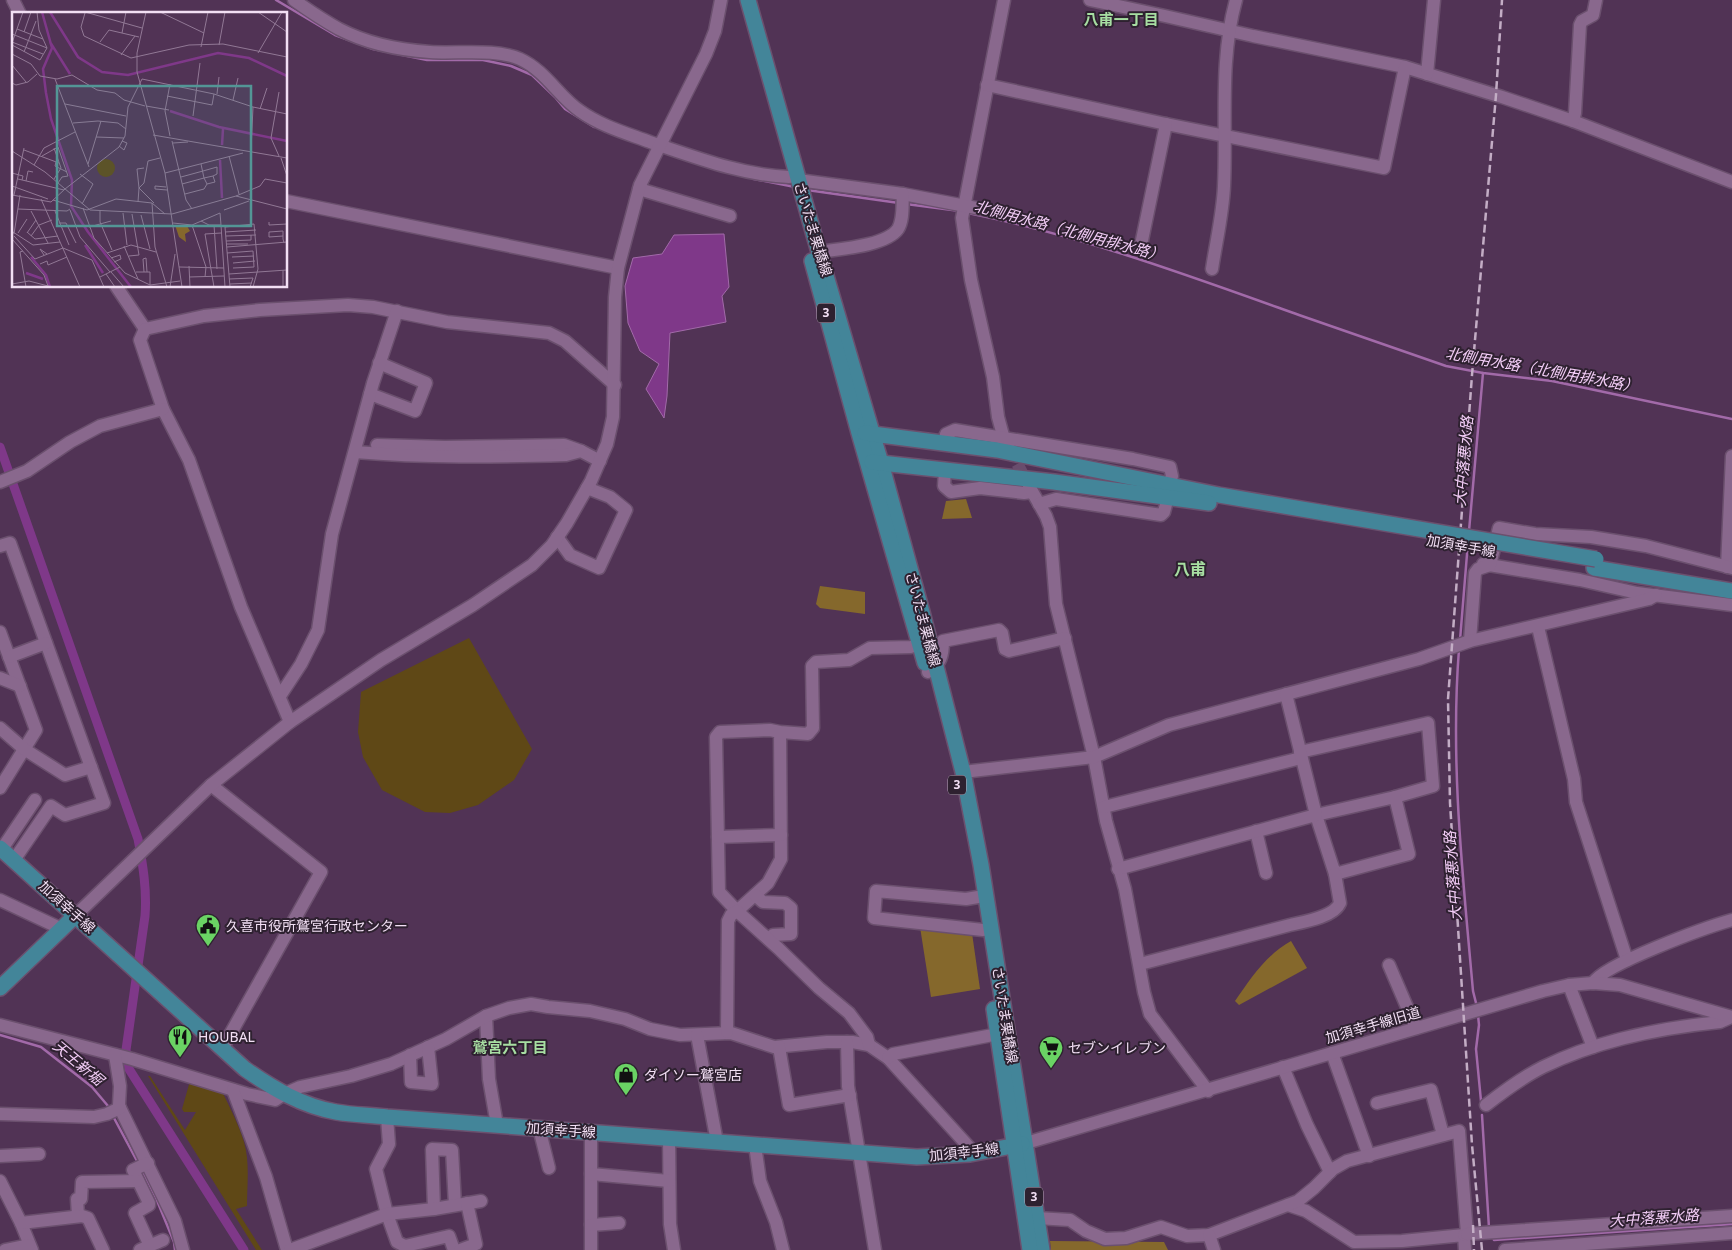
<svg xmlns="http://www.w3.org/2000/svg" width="1732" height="1250" viewBox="0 0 1732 1250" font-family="'Noto Sans','Noto Sans JP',sans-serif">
<rect width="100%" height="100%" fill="#513355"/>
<!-- green -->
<g fill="#5f4816">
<polygon points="469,638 532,749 514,780 478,805 450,813 425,812 382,790 363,757 358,732 361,692"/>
<path d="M148 1076H150L185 1130 196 1112H184L182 1109 190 1081 222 1091C230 1108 239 1125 244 1142 250 1162 247 1185 247 1206L236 1209 262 1250H256Z"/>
</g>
<!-- forest -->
<g fill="#85682c">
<polygon points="966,499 972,518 942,519 946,501"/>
<polygon points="820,586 865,592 865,614 820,608 816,604"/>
<polygon points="920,927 972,933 980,989 931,997"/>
<path d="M1291 941 1307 968 1239 1005 1235 1001C1251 978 1266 955 1291 941Z"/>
<polygon points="1050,1241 1164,1242 1168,1250 1051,1250"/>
</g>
<!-- water -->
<polygon fill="#7f3889" stroke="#a26aa9" points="724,234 729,287 722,296 726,322 670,333 667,396 664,418 646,389 659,364 640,351 628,323 625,286 633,258 662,254 674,235"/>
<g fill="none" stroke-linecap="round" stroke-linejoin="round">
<!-- stream -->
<g stroke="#a26aa9" stroke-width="2.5">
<polyline points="276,0 335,35 373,49 427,60 483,60 511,66 532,75 555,97 565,109 594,127"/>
<polyline points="754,179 795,187"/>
<polyline points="807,190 899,203"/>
<polyline points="906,204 960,211"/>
<path d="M968 213C1082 236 1190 276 1299 315 1348 332 1397 349 1446 366L1483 373 1552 381 1732 419"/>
<polyline points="1469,531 1483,373"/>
<polyline points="1460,640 1468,542"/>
<path d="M1459 649C1450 763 1463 878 1473 991L1477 1007"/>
<polyline points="1478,1015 1479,1025 1476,1049 1481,1101"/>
<polyline points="0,1035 41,1047 92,1087 108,1106"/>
<polyline points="1482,1115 1489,1228"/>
<polyline points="114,1118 137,1161"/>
<polyline points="143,1173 156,1198 174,1242 175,1250"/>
<polyline points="1492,1235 1494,1240 1732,1224"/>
</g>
<!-- canal -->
<path stroke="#7f3889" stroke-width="9" d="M0 447 138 839C143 865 147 890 145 916L126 1050 129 1069 244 1250"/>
<!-- minor-tunnel -->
<polyline stroke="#694d6d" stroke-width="12" stroke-dasharray="12 6" stroke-linecap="butt" points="1009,448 1028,484"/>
<defs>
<g id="minor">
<polyline points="13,0 20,14"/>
<path d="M294 0C308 10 323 20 339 29 366 43 399 50 430 52 457 54 495 48 520 59 546 71 558 96 580 111 601 126 626 133 650 142 695 157 741 175 789 177"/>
<polyline points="1004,0 962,218 971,280 993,377 998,417 1004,439 1009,448"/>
<polyline points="1090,0 1165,16 1253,36 1405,67 1502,97 1573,121 1732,182"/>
<polyline points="1427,74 1434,0"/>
<polyline points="987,85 1166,124 1384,168 1405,67"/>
<polyline points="1573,121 1575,113 1580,25 1582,21 1593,15 1596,0"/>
<polyline points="798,180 903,194 997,212"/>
<polyline points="639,189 730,216"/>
<polyline points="286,201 618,268"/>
<polyline points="1141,245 1166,124"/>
<path d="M819 252C839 249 886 246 898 229 904 219 902 204 903 194"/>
<path d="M1212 269C1216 242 1223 213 1224 186 1227 124 1219 61 1236 0"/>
<polyline points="116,286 145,329"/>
<polyline points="145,329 204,316 260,310 348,305 373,307 447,322 549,333 565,341 615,385"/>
<polyline points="145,329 140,340 163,409 189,460 241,607 290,722"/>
<polyline points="370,394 415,411 426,383 379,363"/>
<polyline points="944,443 946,434 955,430 1133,459 1170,467 1172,476 1169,485"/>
<polyline points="377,445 445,447 564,445 581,451"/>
<path d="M355 452C425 458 495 457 566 455L581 451 600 461"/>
<polyline points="945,470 944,486 951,492 980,488 1024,493 1032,492"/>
<polyline points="0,482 27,471 70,442 100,426 163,409"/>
<polyline points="1029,486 1046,516 1050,527 1056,604 1094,757 1106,821 1125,889 1144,992 1150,1014 1208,1091"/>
<polyline points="1039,504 1056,499 1161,515 1164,512 1168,497"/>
<polyline points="557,537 570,555 599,568 626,510 610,497 587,488"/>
<polyline points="0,546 10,543 104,803 65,815 51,806 14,860"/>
<polyline points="1483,564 1580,580 1637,593 1732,605"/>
<polyline points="1727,567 1732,456"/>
<polyline points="1538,627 1574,779 1576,802 1627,960"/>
<polyline points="0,632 36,730 0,788"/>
<polyline points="1470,641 1475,573 1478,569 1490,565 1499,528 1535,534 1591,537 1646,546 1732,568"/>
<polyline points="9,657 46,643"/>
<path d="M928 672C941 664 943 655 943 641L999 630 1002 633 1005 649 1009 651 1065 638"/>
<polyline points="0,678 20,686"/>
<polyline points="280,696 301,664 318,630 332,534 373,383 397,311"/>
<polyline points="0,728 24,749 65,775 91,767"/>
<polyline points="780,732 770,730 720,732 716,737 719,892 737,911 768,883 781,859 780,732 808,734 813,728 812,666 816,662 849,660 870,648 911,647 919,644"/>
<polyline points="1300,752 1428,723 1433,786 1395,797"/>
<polyline points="963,772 1094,757 1169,725 1419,659 1470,641 1649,599 1656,595"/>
<polyline points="211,785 321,872 222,1049"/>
<polygon points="1395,797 1409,854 1335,874 1316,815"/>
<polyline points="1104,807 1301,758"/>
<polyline points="1256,831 1266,873"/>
<polyline points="718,837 781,835"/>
<polyline points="2,849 35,800"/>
<polyline points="1118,869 1316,815 1286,694"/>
<polyline points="755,895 763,902 785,903 791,908 791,934 773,935 769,939"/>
<polyline points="978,897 966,899 876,891 874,918 983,930"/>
<polyline points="0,900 62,929"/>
<polyline points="76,915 211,785 290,722 381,660 473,605 532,565 552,545 567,523 591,481 607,444 613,417 615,297 618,268 640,185 706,54 715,31 721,0"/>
<path d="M1140 964 1290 925C1304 922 1334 917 1340 903L1335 874"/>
<polyline points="1389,965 1416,1028"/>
<path d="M1593 983C1604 964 1707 927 1732 920"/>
<polyline points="1569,985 1593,1047"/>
<polyline points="486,1016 489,1079 497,1125"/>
<polyline points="0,1025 132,1059 247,1094 275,1100 284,1094 300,1087 351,1076 391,1064 446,1039 486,1016 509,1008 531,1004 548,1007 590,1011 625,1019 650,1029 680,1035 731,1033 774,1047 827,1042 852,1042 869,1045 888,1058 969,1147 970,1154"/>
<polyline points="727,1032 728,921 731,915 737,911 778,948 819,988 849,1013 867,1037 869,1045"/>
<polyline points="697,1035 717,1142"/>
<polyline points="847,1042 848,1086 875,1250"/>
<polyline points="779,1047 789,1105 850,1095"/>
<polyline points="1332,1053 1369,1156"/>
<polyline points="410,1055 411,1082 432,1084 428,1047"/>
<polyline points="888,1058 893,1054 998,1034"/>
<polyline points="1283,1067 1307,1125 1330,1172"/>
<polyline points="233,1090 266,1177 287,1250"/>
<polyline points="1377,1103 1431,1090 1443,1135"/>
<path d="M1486 1105C1504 1091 1523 1077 1543 1067 1598 1040 1659 1028 1720 1022L1731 1017"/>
<polyline points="120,1108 175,1221 183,1250"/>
<polyline points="0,1114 94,1117 107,1114 120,1108 119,1105 120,1086 115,1055"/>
<polyline points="387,1117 389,1144 376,1169 387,1214 397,1242 405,1246 408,1250"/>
<polyline points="539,1128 549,1168"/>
<polyline points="591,1132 591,1250"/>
<polyline points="669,1138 670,1224 674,1250"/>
<polyline points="1026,1143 1543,991 1569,985 1593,983 1620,985 1732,1017"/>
<polyline points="755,1145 760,1181 776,1222 783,1250"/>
<polyline points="0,1156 39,1154"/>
<polyline points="148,1163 133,1170 149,1203 149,1205 135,1213 150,1246"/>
<polyline points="591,1174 669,1181"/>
<polyline points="0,1181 21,1223 32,1250"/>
<polyline points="1288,1205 1306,1211 1354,1242 1402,1241 1464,1235 1465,1250"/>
<polyline points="434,1209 432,1149 452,1150 455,1205"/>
<polyline points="78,1216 77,1199 81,1199 82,1182 138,1181"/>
<polyline points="1037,1218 1070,1220 1086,1231 1105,1239 1126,1238 1161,1227 1187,1236 1209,1235 1298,1201 1314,1188 1333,1169 1347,1161 1459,1131 1467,1234 1464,1235"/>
<polyline points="21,1223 82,1216 88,1218 103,1250"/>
<polyline points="591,1225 619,1223"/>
<polyline points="1467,1234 1732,1216"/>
<polyline points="1209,1235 1214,1250"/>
<polyline points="405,1246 449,1236 454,1250"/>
<polyline points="5,1250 29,1245"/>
<polyline points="140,1250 163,1240"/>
<polyline points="290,1250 387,1214 434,1209 481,1201"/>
<polyline points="460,1250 476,1244 467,1203"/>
<polyline points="1505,1250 1732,1233"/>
</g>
<g id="major">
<polyline points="748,0 814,235 881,463 922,612 963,772 981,865 1042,1250"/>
<polyline points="812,261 859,433 925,663"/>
<polyline points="865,433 997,450 1219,495 1325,513"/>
<polyline points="872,462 1054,482 1209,503"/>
<polyline points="1594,568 1732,591"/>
<path d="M0 848 245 1069C272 1088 302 1106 336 1112 353 1115 370 1115 387 1117L917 1157 970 1154 1022 1144"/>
<polyline points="0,988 76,915"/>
<polyline points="994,1009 1030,1250"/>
</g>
</defs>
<!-- minor casing -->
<use href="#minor" stroke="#6b506e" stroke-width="15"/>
<!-- major casing -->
<use href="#major" stroke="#6b506e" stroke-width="18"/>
<!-- minor -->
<use href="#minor" stroke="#89688d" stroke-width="12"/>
<!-- major -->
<use href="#major" stroke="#438599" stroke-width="15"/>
<!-- rail -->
<g stroke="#c3adc5" stroke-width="2.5" stroke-dasharray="8 4" stroke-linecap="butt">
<polyline points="1473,1225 1474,1250"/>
<polyline points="1482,1250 1472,1145 1450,803 1448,699 1472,375 1496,95 1502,0"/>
</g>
<defs>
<polyline id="major-bridge" points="1325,513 1596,559"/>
</defs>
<!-- major-bridge casing -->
<use href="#major-bridge" stroke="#6b506e" stroke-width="18" stroke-linecap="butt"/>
<!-- major-bridge -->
<use href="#major-bridge" stroke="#438599" stroke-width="15"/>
</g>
<!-- icons -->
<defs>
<symbol id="civic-pin" viewBox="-11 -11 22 30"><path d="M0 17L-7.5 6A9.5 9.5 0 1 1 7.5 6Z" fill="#6ad364" stroke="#2e2130"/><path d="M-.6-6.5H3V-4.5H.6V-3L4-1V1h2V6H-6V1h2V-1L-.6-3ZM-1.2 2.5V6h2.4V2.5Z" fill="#111"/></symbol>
<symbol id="restaurant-pin" viewBox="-11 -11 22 30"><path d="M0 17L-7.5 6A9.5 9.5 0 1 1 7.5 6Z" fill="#6ad364" stroke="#2e2130"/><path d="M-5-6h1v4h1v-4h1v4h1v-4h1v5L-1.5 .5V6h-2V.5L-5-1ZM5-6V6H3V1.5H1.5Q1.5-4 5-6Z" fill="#111"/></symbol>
<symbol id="supermarket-pin" viewBox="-11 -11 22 30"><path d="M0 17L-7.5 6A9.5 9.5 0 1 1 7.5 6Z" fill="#6ad364" stroke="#2e2130"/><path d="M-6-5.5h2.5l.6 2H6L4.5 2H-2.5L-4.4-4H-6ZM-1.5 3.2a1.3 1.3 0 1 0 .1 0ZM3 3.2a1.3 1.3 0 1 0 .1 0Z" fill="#111"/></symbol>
<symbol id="shop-pin" viewBox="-11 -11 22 30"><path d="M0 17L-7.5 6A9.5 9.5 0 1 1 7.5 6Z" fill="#6ad364" stroke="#2e2130"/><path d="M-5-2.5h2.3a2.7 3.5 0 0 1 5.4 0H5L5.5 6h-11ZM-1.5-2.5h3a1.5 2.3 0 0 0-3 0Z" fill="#111"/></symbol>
</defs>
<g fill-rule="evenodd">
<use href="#civic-pin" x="194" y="912" width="28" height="38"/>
<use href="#restaurant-pin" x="166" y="1023" width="28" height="38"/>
<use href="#supermarket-pin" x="1037" y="1034" width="28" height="38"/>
<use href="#shop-pin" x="612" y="1061" width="28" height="38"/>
</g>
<g text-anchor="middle" stroke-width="4" stroke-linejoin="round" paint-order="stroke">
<!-- shield labels -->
<g fill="#2e2130" stroke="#b7a6b9" stroke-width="1">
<rect x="817" y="303.5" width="18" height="19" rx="4"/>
<rect x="948" y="775.5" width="18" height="19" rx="4"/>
<rect x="1025" y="1187.5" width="18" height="19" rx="4"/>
</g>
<g font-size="12" font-weight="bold" fill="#f2dff4">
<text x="826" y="317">3</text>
<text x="957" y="789">3</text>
<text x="1034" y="1201">3</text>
</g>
<!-- street labels -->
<g font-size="14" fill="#f2dff4" stroke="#2e2130">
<text transform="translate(813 229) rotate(73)" y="5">さいたま栗橋線</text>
<text transform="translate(1461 546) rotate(10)" y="5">加須幸手線</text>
<text transform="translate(923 619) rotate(75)" y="5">さいたま栗橋線</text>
<text transform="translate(67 907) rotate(42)" y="5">加須幸手線</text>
<text transform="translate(1005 1015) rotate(81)" y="5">さいたま栗橋線</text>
<text transform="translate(1373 1025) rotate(-16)" y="5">加須幸手線旧道</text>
<text transform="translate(561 1130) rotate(4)" y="5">加須幸手線</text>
<text transform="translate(964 1152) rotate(-6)" y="5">加須幸手線</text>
</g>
<!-- poi labels -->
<g font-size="14" fill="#f2dff4" stroke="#2e2130" text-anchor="start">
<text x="226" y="931">久喜市役所鷲宮行政センター</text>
<text x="198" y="1042">HOUBAL</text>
<text x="1068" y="1053">セブンイレブン</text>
<text x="644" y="1080">ダイソー鷲宮店</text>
</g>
<!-- neighbourhood labels -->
<g font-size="15" font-weight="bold" fill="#a7dea2" stroke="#2e2130">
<text x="1121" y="25">八甫一丁目</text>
<text x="510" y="1053">鷲宮六丁目</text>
</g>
<!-- water labels -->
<g font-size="15" font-style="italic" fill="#f4cef8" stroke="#2e2130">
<text transform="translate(1069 231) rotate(15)" y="5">北側用水路（北側用排水路）</text>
<text transform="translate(1542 370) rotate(10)" y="5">北側用水路（北側用排水路）</text>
<text transform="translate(1464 461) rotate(-85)" y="5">大中落悪水路</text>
<text transform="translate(1453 876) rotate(-94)" y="5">大中落悪水路</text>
<text transform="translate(78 1063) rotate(40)" y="5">天王新堀</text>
<text transform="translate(1654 1218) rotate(-4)" y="5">大中落悪水路</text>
</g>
<!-- quarter labels -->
<g font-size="16" font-weight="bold" fill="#a7dea2" stroke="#2e2130">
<text x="1190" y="575">八甫</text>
</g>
</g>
<!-- overview -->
<g transform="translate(12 12)">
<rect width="275" height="275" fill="#513355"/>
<path d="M85 156a9 9 0 1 1 18 0a9 9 0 1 1-18 0Z" fill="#5f4816"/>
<path d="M163 213 175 214 178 219 173 222 174 230 167 225Z" fill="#85682c"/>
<path fill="none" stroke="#7f3889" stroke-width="2.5" d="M30 0 40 36 31 57 34 81M38 0 66 45 90 60 116 63 206 41 237 46 275 64M38 30 58 62M34 81 39 107 60 168 59 194 76 220M158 99 207 115 275 129M210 133 211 117M208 148 210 186M76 220 119 275M73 233 91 261M19 245 34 263 38 275M14 261 31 267"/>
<path fill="none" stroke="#917895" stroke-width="1" d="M25 0 27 18 35 36M73 0 130 16M134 0 125 41V60L153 161 170 275M148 0 192 21M246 0 275 20M73 1 69 15 72 24 119 46 177 33 211 32 275 45M5 17 31 27M12 20 19 0M110 21 114 0M0 22 35 36M0 30 31 42M88 30 97 18 127 25M0 31 11 0M0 33 28 48 35 36M207 33 213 0M189 35 196 0M12 40 24 9M246 41 270 0M0 42 19 52 28 64 45 67 60 63 85 78 103 81 112 88 133 94M109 43 123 24M0 53 14 70M43 67 77 155M0 71 4 73 16 70 25 62M158 72 153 99 158 124M205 82 207 65M155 84 200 93 202 82M221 88 226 66M53 92 114 104M134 94 157 98M248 97 255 76M181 104 188 51M61 111 86 109 106 111 114 117M141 123 275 146M84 125 112 126M160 129 174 188 180 197M161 131 176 130M107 134 112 138 115 131 110 129M42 136 49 156 42 167M12 138 47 151M239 138 241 95M0 139 33 160 78 198 160 202M30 144 46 135 56 164 50 165 46 171M217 144 227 182M267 144 259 126 267 80M269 146 275 164M44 150 43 154 55 160M76 152 89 109M22 153 32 136 63 120M191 159 205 155V162L201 164M0 161 11 164 10 168M153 161 231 141M68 162 81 172 70 192M201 164 203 170 195 172 192 166ZM169 165 191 159M6 167 52 178M14 169 16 159 21 160M170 172 192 166 189 152M275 172V195M0 174 36 187M154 175 143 174V177L155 178M127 176 132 171 136 149 148 146M127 176 125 157 132 156M53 177 107 135 113 124 116 95 130 67 202 82 241 95 275 102M173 182 192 177 195 172M0 183 39 190 53 177M2 183 12 136M224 184 248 174 253 167 275 171M29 187 68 275M41 188 75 198 104 187 140 191 153 202M126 190 127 176 142 191M140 191 143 235 155 275M71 196 82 226 113 261 138 273 168 269M6 197 55 199 58 197M58 198 68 225 98 260M212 198 237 189M19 199 36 231M43 199 57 233M88 199V210L100 238M111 201 115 233M160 202 224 184 275 197M129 203 138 237M189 209 197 213H209L213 275M257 210V213L275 212M47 211H54L64 231M161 211 180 213 208 201 209 213M180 213 194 255 193 265M202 213 205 257M77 215 99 209M1 220 21 233 48 230M15 220 23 227 46 224M213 220 244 218M6 221 15 207M15 221 24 208M2 222 8 183M2 224 23 247 51 236 80 248 92 275M19 224 27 213 40 208M214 224 244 223M271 224 257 225V220L271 219V227L272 231M0 227 32 263 36 274M214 229 239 228V223M214 232H236M112 234 126 267M215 235 275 230M11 239 8 240 14 275M95 241 119 233 144 240M215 241 241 239 242 255 221 256M32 243 28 237 35 242M117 244 127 243 120 202M220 245 242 244M99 246 108 243 109 247 102 250M221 251 243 249M28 252 35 249 36 253 55 245M177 254 178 275M167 255 212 256M271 258V275M99 260 112 275M124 260H138V273M132 260 131 247 134 246 135 260M94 262 103 275M217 262 275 258M88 265 108 255M177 265 212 264M217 267 241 266 238 275M0 272 17 269 40 275M218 272 240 271M158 275 163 242M202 275 193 222 209 221M218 275 213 215 242 212 246 257 241 275"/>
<path fill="#539696" fill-opacity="0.15" stroke="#539696" stroke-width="2.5" d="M45 74H239V214H45Z"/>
<rect width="275" height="275" fill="none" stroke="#f2dff4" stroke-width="2.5"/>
</g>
</svg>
